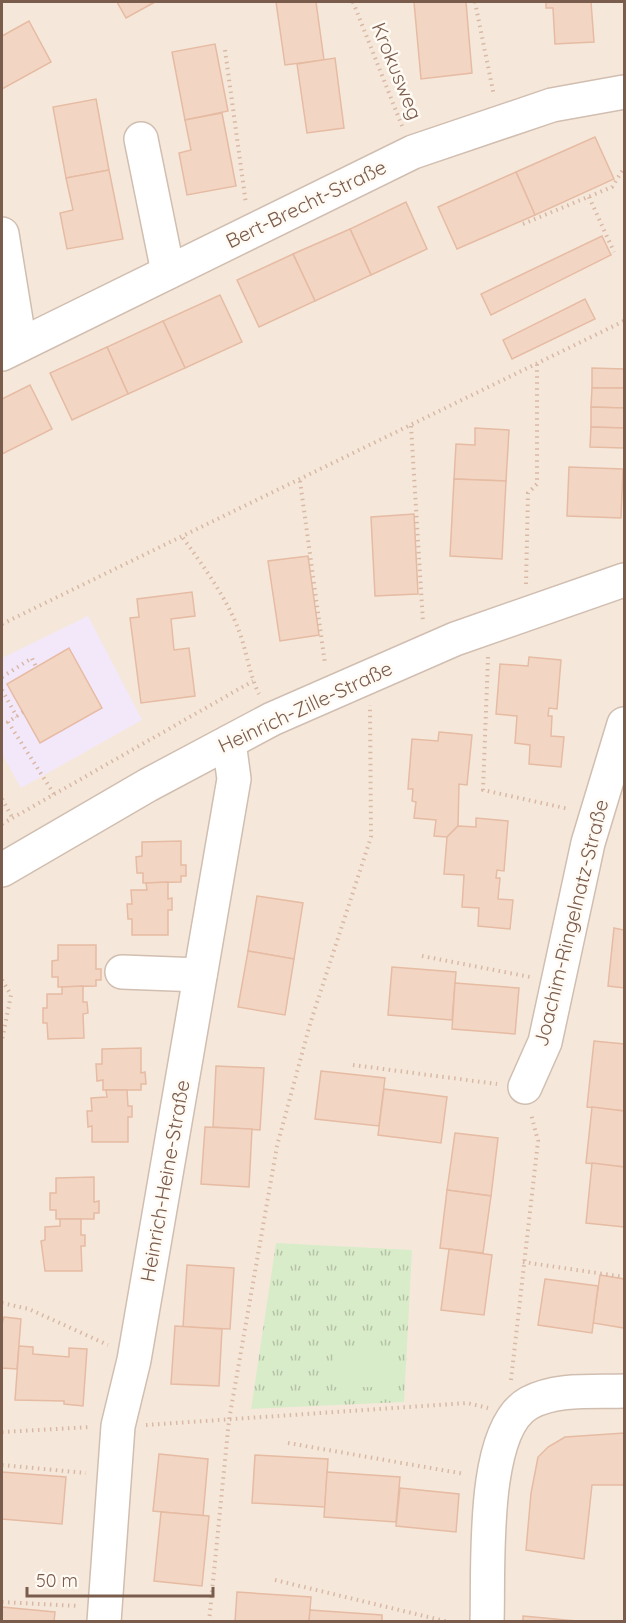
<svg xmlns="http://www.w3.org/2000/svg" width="626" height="1623" viewBox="0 0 626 1623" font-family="Quicksand,sans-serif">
<defs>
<pattern id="park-tufts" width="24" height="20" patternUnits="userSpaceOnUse" patternTransform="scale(1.5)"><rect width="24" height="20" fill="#d8ecc9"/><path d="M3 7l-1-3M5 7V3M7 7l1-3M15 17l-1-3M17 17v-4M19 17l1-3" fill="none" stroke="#b4c2a5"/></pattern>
</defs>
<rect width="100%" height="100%" fill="#fdf6ec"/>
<!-- residential -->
<rect fill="#f5e8da" x="2" y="2" width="622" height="1619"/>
<!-- education -->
<polygon fill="#f3e8fa" points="88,616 142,720 21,788 2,754 2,658"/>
<!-- park -->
<polygon fill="url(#park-tufts)" points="276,1243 412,1250 404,1402 251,1409"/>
<!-- pitch -->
<rect fill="#d8ecc9" x="334" y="1353" width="63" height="34"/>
<!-- building -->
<g fill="#f3d5c3" stroke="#e6bba3" stroke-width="1.5">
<polygon points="117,2 155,2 126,18"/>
<polygon points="276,2 316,2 324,60 285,65"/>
<polygon points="414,2 466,2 472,73 421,79"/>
<polygon points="546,2 591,2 594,42 555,44 553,8 546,8"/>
<polygon points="29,21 51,62 2,89 2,36"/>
<polygon points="215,44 228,111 185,120 172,52"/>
<polygon points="335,58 344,128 307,133 297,64"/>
<polygon points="96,99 109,170 66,178 53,107"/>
<polygon points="222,113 236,186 187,195 179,153 191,150 185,120"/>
<polygon points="595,137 614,179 535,215 516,172"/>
<polygon points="109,170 123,239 67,249 60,213 73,210 66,178"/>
<polygon points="516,172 535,215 457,249 438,207"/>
<polygon points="406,202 427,249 371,275 350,229"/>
<polygon points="350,229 371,275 315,301 293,254"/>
<polygon points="602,236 611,255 491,315 481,294"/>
<polygon points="293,254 315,301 259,327 237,280"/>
<polygon points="220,295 242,342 185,368 163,321"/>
<polygon points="585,299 595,319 512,359 503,340"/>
<polygon points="163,321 185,368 128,394 107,347"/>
<polygon points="107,347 128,394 72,420 50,373"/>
<polygon points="592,368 624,369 624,388 592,388"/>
<polygon points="30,385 52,429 2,454 2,399"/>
<polygon points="592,388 624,388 624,408 591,407"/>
<polygon points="591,407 624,408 624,428 591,427"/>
<polygon points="591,427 624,428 624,448 590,447"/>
<polygon points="475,428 509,430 506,481 454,479 456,444 475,445"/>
<polygon points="569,467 623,469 621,518 567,516"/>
<polygon points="454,479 506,481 502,559 450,556"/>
<polygon points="414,514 418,594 375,596 371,517"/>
<polygon points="308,556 319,635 280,641 268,561"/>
<polygon points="192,592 195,616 171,619 174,650 189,648 195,696 141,703 130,618 139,617 137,599"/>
<polygon points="69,648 102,708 40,743 7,684"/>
<polygon points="529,657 561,660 557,709 549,708 548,716 552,716 551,736 564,737 561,767 529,764 530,745 515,743 517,716 496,714 500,664 528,666"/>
<polygon points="439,732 472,735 467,785 459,784 458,826 447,837 434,836 436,820 414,818 416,802 412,801 413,789 408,789 412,739 438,741"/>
<polygon points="476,818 508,821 504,871 497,870 496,878 500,878 498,899 513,900 510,929 478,926 479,908 462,907 464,875 444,874 447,837 458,826 476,827"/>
<polygon points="181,841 181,865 186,865 186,876 181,876 181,882 143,883 143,873 137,873 136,857 142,856 142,842"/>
<polygon points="168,882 168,899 172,898 172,910 168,910 168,935 132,935 132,919 128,919 127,904 132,904 131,890 147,890 146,883"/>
<polygon points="257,896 303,903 294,959 248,951"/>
<polygon points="614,928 624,930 624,988 608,986"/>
<polygon points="58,945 96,945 96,969 101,969 101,980 96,980 96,986 58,987 58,977 52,977 52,961 58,960"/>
<polygon points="248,951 294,959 285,1015 238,1007"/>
<polygon points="392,967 456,972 452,1020 388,1015"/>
<polygon points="455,983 519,988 515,1034 452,1029"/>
<polygon points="83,986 83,1002 87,1002 88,1013 83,1014 84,1038 48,1039 47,1023 43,1023 43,1008 47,1008 47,994 62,994 62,987"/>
<polygon points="594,1041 624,1044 624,1111 587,1107"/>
<polygon points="141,1048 141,1073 145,1072 146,1084 141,1084 141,1090 103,1090 103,1080 97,1081 96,1064 102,1064 102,1049"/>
<polygon points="216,1066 264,1068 260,1130 213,1127"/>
<polygon points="321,1071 385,1078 379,1126 315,1119"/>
<polygon points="384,1089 447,1097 441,1143 378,1135"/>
<polygon points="106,1090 127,1090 128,1106 132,1106 132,1117 128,1117 128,1142 92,1142 92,1126 88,1127 87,1111 92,1111 91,1098 107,1097"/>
<polygon points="592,1107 624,1111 624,1167 586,1163"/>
<polygon points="205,1127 252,1129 249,1187 201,1184"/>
<polygon points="455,1133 498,1138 491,1196 447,1190"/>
<polygon points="592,1163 624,1167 624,1227 586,1223"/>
<polygon points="94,1177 94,1202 99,1201 99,1213 94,1213 94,1219 56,1219 56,1210 50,1210 50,1193 56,1193 56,1178"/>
<polygon points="447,1190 491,1196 483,1253 440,1248"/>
<polygon points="60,1219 81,1219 81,1235 85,1235 85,1246 81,1246 82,1271 45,1271 41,1241 45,1240 45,1227 60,1226"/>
<polygon points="449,1249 492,1255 484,1315 441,1310"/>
<polygon points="187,1265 234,1268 230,1329 183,1327"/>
<polygon points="600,1275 624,1279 624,1328 593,1323"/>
<polygon points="545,1279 598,1286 592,1333 538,1325"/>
<polygon points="4,1317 21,1319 17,1369 2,1368 2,1324"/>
<polygon points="175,1326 222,1329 219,1386 171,1384"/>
<polygon points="19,1346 33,1347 33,1354 69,1357 69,1348 87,1349 83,1406 64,1404 64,1401 15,1400"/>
<polygon points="624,1433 624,1485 592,1485 584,1559 526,1550 531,1493 538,1457 548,1447 565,1437"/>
<polygon points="159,1454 208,1459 203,1516 153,1511"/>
<polygon points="255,1455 328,1459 325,1507 252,1503"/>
<polygon points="2,1472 66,1477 62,1524 2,1519"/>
<polygon points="327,1472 400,1477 396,1522 324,1517"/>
<polygon points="400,1488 459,1494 456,1532 396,1526"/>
<polygon points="161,1512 209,1516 202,1586 154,1581"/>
<polygon points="237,1592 311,1597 309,1622 235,1622"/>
<polygon points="2,1607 55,1612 54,1622 2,1622"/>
<polygon points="310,1610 382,1615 382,1622 309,1622"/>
<polygon points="523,1616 576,1621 576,1622 523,1622"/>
</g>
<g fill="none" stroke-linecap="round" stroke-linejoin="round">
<defs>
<g id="minor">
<polyline points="141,139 168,272"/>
<polyline points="2,234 20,345"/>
<polyline points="2,354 413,152 552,105 624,92"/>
<polyline points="2,870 148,785 272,719 455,639 624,580"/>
<polyline points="122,972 200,975"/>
<polyline points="525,1087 545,1042 588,843 624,724"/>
<polyline points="104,1622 118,1426 134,1360 234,779 229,742"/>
<path d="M487 1622C489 1569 480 1430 529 1403 557 1388 594 1392 624 1391"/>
</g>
</defs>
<!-- minor casing -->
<use href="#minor" stroke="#d1beb0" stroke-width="36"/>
<!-- path -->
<g stroke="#d9b8a5" stroke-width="4" stroke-dasharray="1.5 4.5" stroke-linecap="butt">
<polyline points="353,2 402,126"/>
<polyline points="475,2 494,96"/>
<polyline points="225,50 246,204"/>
<polyline points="589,197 614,252"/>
<polyline points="523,224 612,187 624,168"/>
<polyline points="411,426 423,623"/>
<polyline points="300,481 325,664"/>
<path d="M183 538C202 564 228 600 239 631 247 652 249 674 259 694"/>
<polyline points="526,584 528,493 537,484 537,362"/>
<polyline points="2,624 624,321"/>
<polyline points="488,657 483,790 569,809"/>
<polyline points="2,677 32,658 36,667"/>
<polyline points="2,690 17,717"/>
<polyline points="23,712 8,722 54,794"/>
<polyline points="2,799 12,817"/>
<polyline points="2,824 253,681"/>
<polyline points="422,956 530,977"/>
<polyline points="2,980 11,995 2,1040"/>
<polyline points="353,1065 497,1084"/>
<polyline points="523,1262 624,1277"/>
<polyline points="2,1303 29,1309 108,1345"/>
<polyline points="511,1380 538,1141 531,1114"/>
<polyline points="146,1425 467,1403 488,1408"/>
<polyline points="2,1432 91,1427"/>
<polyline points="288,1443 465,1474"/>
<polyline points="2,1465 86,1473"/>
<polyline points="275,1580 449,1622"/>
<polyline points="2,1602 78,1606"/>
<polyline points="209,1622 229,1420 277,1146 310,1024 371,837 370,705"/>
</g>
<!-- minor -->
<use href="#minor" stroke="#fff" stroke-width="33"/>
</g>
<g text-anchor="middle" stroke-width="5" stroke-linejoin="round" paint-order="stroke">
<!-- street labels -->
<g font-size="20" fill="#7a5c4d" stroke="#fffaf3">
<text transform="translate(397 71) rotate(68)" y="7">Krokusweg</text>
<text transform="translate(306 204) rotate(-26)" y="7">Bert-Brecht-Straße</text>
<text transform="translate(305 707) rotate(-25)" y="7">Heinrich-Zille-Straße</text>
<text transform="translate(571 923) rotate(-76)" y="7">Joachim-Ringelnatz-Straße</text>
<text transform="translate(165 1181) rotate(-80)" y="7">Heinrich-Heine-Straße</text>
</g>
</g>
<!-- border -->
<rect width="626" height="1623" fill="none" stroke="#7a5c4d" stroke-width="6"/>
<!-- scale -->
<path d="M27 1587v9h186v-9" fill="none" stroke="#7a5c4d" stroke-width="3"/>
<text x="36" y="1587" font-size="18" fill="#7a5c4d" stroke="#fffaf3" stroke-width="4.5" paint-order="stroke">50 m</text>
</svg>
